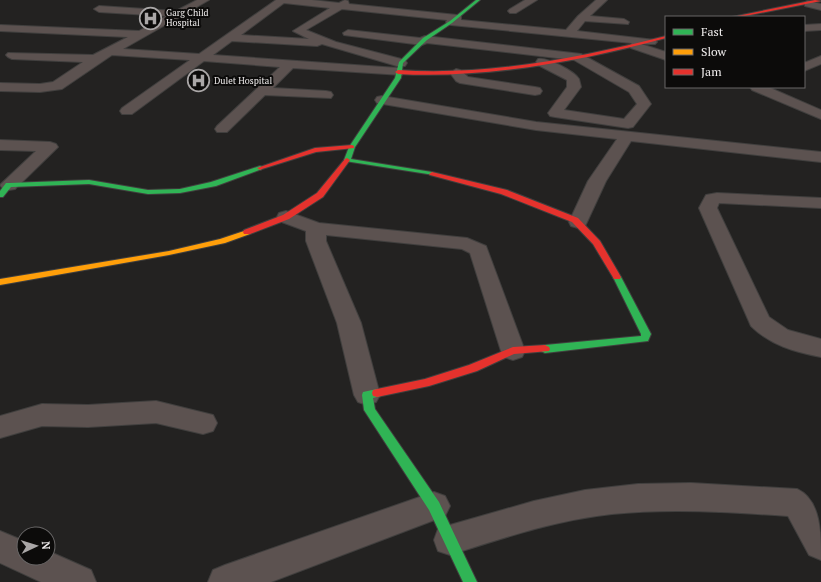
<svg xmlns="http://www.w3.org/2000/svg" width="821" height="582" viewBox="0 0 821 582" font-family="'PT Serif',serif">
<rect width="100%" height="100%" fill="#232221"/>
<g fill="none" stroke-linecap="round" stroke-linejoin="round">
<defs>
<g id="street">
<path d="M197 0H209L123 49 199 54 276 0H312L339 3 345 0 348 1 349 4 457 15 461 16V20L566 30 578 16 596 0H607L590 16 624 19 629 22 628 24 585 21 577 31 655 40 657 42 655 44H641L666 52V60L631 48 629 46 632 43 451 25 447 24 446 22 447 20 342 9 306 30 336 42 405 60 407 63 405 66H397L322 44 317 46 232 41 213 55 398 68 402 69 404 72 402 75 293 68 273 88 326 91 331 92 333 95 331 98 265 95 227 132H217L215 129 217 126 280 67 204 61 132 114H122L120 111 122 108 190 60 112 55 62 89 40 92 0 91V83L40 84 53 82 83 62 12 59 8 57 6 55 8 53 93 55 128 37 0 31V25L139 31 166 16 99 12 94 9 99 6 176 11ZM284 3 330 8 293 31 309 39 241 35Z"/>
<polygon points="525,0 537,0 516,13 510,13 508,11 510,9"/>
<polygon points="808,1 821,4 821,10 805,6 805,2"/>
<polygon points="821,24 821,30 804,31 804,25"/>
<path d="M348 30 420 38 425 36 581 54 639 86 651 104 633 127 628 128 555 117 550 116 548 113 567 87V80L538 65 536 62 538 59C547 57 574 71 579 79L581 87 564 110 624 119 637 104 629 92 574 60 427 43 422 45 344 35 343 33Z"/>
<polygon points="821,56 821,64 804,71 804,63"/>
<polygon points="456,69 460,70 468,77 535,87 540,88 542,91 540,94 535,95 460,83 456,81 450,73"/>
<polygon points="750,87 768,87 821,110 821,119 752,90"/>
<polygon points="382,96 536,122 821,152 821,162 631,141 606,181 587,222 585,226 578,228 571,226 569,222 588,181 617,139 536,130 377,103 375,100 377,97"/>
<polygon points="0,140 50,142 56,144 58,147 15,189 9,190 3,189 0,185 36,151 0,150"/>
<path d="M717 193 821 198V208L719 203 717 208 769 317 788 330 821 339V357C795 352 770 345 751 326L699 208 706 195Z"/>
<polygon points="286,211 319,223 467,238 486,246 525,351 522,357 513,360 504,357 501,351 470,253 462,249 326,235 326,241 361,323 380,395 376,402 367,405 358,402 354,395 337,323 306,241 306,231 279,221 277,217 279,213"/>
<polygon points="156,401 213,415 217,423 213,431 203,434 156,423 88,427 42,426 0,438 0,416 42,404 88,405"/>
<path d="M691 483 797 489C821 500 821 533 821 560L809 555 788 516C729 512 670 508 612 514 556 520 503 538 450 555L438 551 434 540 438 529 450 525 534 501 585 490 638 484Z"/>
<polygon points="434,492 445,496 450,506 445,516 271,582 208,582 213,570 225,565"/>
<polygon points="0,531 24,541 24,558 48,558 48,551 91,570 96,582 41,582 0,563"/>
</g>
<g id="fast">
<polygon points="476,0 480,0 452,23 427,40 403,63 401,78 355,147 351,159 432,172 435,174 434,175 345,161 344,160 349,147 395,78 399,62 423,38 450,21"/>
<polygon points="260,166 262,167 262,169 216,186 180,193 148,194 89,184 11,187 3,197 0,197 0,191 6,183 9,183 89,180 148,190 180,189 211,182"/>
<polygon points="617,274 621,277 651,334 648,341 545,353 541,351 540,349 541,347 545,345 641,336 641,334 613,277"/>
<polygon points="377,389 381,390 382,393 381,396 373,398 375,409 439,502 477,582 463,582 429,510 364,410 362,395 363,392"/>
</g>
<polygon id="slow" points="247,230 250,230 251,232 250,234 225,243 169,255 0,285 0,279 169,251 220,239"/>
<g id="jam">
<polygon points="815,0 821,1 740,17 732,17"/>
<path d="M666 36V38C582 61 485 79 398 74L395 72 398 70C488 76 579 58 666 36Z"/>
<polygon points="352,145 354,146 354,148 316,152 262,169 260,170 257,168 315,148"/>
<polygon points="347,158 350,160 323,197 289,219 250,234 244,234 243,232 244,230 283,215 317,193 345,159"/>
<polygon points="432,172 507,190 578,218 600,241 621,277 620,279 614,279 593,244 572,222 501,194 430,175 429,174"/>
<polygon points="545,345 549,347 550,349 549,351 514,354 477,371 429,386 377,397 373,396 372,393 373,390 377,389 425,379 469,365 513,347"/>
</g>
</defs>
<!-- street casing -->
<use href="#street" stroke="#403f3e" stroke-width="2"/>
<!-- fast casing -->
<use href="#fast" stroke="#403f3e" stroke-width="2"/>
<!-- slow casing -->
<use href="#slow" stroke="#403f3e" stroke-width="2"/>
<!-- jam casing -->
<use href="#jam" stroke="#403f3e" stroke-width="2"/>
<!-- street -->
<use href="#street" fill="#5c5250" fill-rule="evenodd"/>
<!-- fast -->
<use href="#fast" fill="#30b455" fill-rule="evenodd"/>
<!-- slow -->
<use href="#slow" fill="#ff9f0a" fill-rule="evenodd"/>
<!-- jam -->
<use href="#jam" fill="#e5322d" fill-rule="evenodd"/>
</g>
<!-- icons -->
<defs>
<symbol id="hospital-ring" viewBox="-11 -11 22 22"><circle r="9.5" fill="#0c0b0a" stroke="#aaa7a7" stroke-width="1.5"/><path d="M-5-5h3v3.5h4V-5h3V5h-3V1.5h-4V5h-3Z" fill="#aaa7a7"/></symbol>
</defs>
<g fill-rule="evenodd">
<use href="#hospital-ring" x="138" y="6" width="25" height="25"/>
<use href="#hospital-ring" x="186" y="68" width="25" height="25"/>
</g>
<g text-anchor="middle" stroke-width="4" stroke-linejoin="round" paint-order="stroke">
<!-- far-poi labels -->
<g font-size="9" fill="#f2efef" stroke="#0c0b0a" text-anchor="start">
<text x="166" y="16">Garg Child<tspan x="166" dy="10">Hospital</tspan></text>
<text x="214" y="84">Dulet Hospital</text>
</g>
</g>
<!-- legend -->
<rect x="665" y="16" width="140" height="72" fill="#0c0b0a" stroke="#686666"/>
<rect x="673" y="29" width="20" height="6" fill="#30b455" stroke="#686666"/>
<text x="701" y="36" font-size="12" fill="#f2efef">Fast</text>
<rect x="673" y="49" width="20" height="6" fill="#ff9f0a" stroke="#686666"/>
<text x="701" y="56" font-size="12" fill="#f2efef">Slow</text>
<rect x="673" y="69" width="20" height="6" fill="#e5322d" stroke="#686666"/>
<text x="701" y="76" font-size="12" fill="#f2efef">Jam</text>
<!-- north arrow -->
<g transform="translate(36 546) rotate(86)"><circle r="19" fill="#0c0b0a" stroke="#686666"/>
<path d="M0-3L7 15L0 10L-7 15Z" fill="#aaa7a7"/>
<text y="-6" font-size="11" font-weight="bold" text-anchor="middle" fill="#f2efef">N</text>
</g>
</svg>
